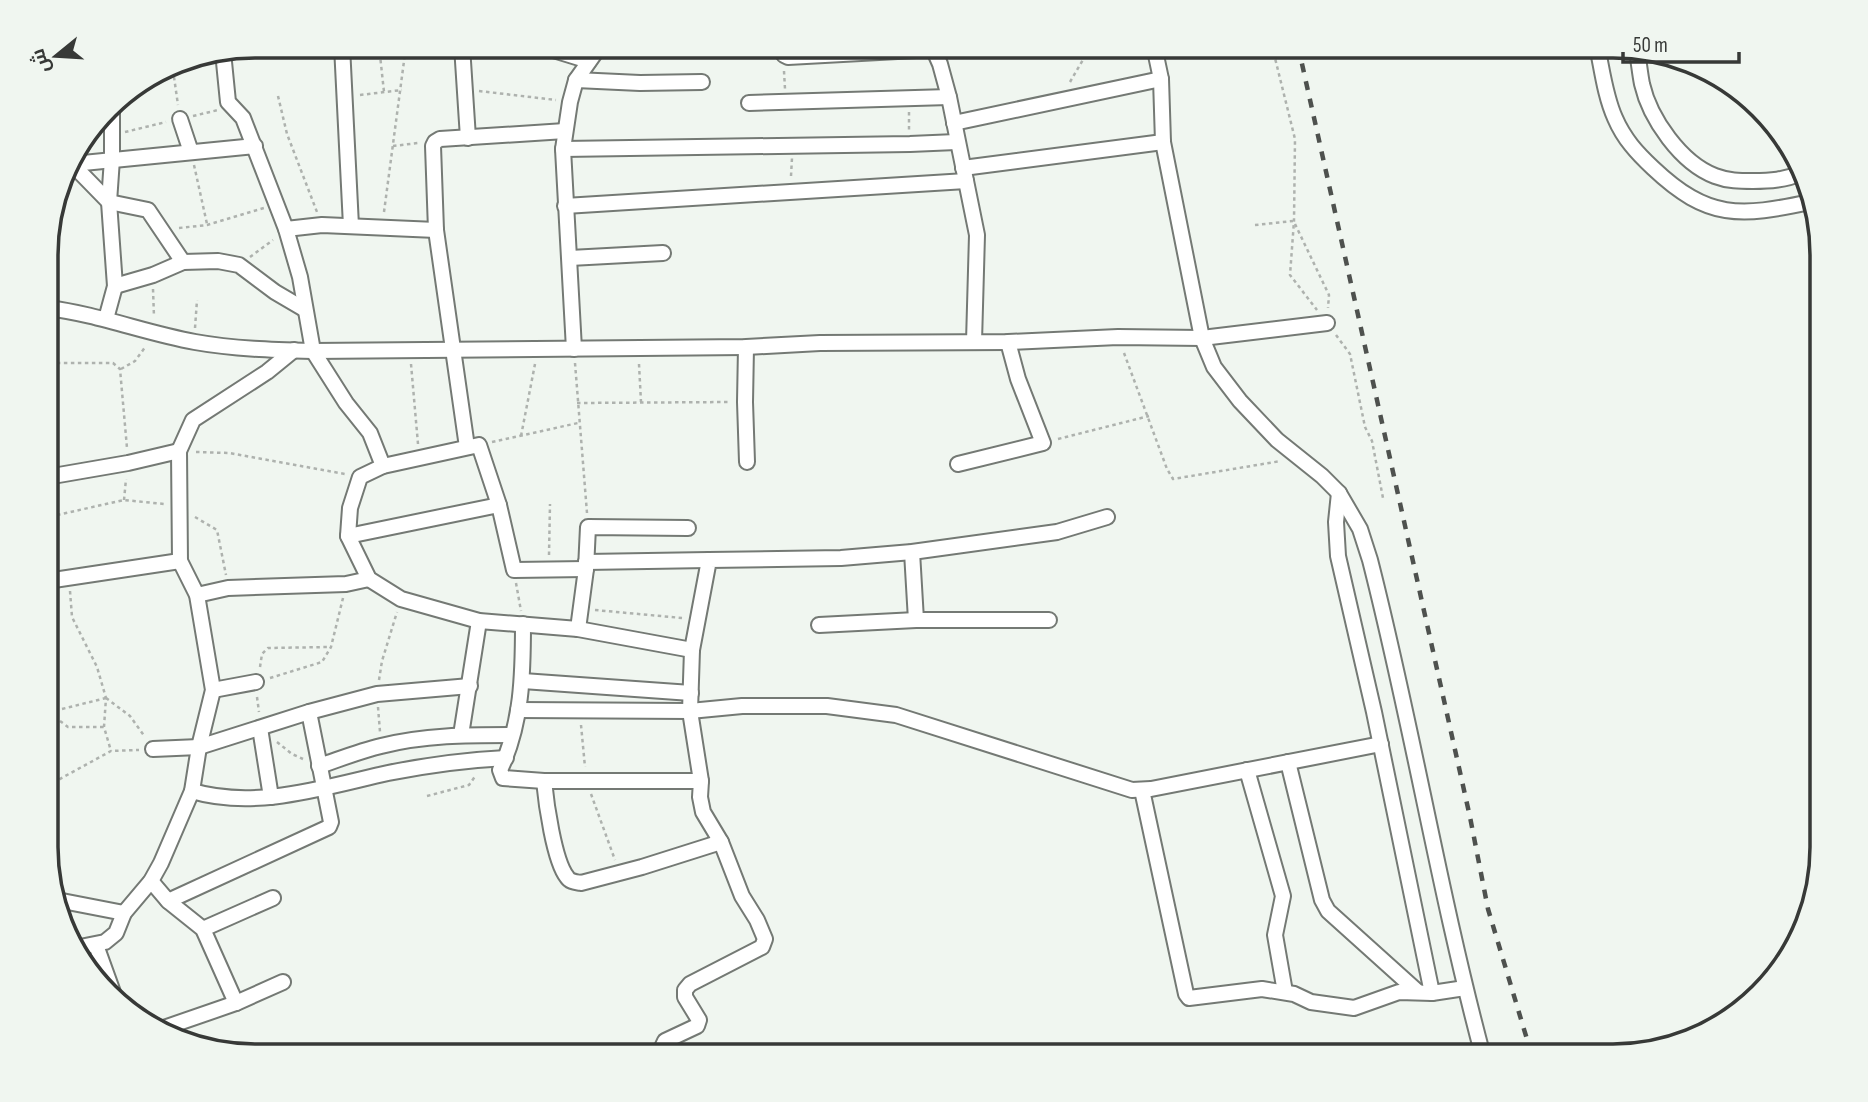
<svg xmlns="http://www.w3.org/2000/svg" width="1868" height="1102" viewBox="0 0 1868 1102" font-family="'Sofia Sans Condensed',Cairo,sans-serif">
<rect width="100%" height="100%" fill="#f0f6f0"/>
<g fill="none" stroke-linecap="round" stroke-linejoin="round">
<defs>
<g id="minor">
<polyline points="342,46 351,226"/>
<polyline points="462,46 468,138"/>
<polyline points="547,46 550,49 589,61"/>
<polyline points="779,46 784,55 788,57 934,49"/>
<polyline points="932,46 940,64 949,97 977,235 974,342"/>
<path d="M1154 46 1161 79 1163 142 1202 338 1214 367 1240 401 1277 440 1322 476 1339 493 1360 529 1370 560C1412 724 1439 892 1483 1056"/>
<path d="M1597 46C1602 69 1605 96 1615 118 1624 139 1637 153 1653 168 1708 220 1740 217 1810 202"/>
<polyline points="223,52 228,102 243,118 286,229 300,277 313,351 346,403 370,433 383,466"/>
<path d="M1637 52C1639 63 1640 74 1642 84 1650 119 1681 163 1715 176 1728 181 1740 181 1753 181 1770 181 1785 180 1801 173"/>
<polyline points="576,80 640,83 702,82"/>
<polyline points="749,103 949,97"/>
<polyline points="180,119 191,152"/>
<polyline points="954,123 1161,79"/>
<polyline points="563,149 910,144 956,142"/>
<polyline points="70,162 109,202 148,210 183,262"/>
<polyline points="73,164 255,146"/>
<polyline points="963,168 1163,142"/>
<polyline points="565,206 966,181"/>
<polyline points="286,229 322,225 436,230"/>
<polyline points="570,258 663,253"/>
<polyline points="115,286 153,275 183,262 218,261 239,265 275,292 304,309"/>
<path d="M47 308C98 314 145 333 195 342 234 349 274 350 313 351L746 347 820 343 1008 342 1118 337 1202 338 1327 323"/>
<polyline points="106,319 115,286 109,202 112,159 112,104"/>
<polyline points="746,347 745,402 747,462"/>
<polyline points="574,349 563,149 570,102 576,80 600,46"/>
<polyline points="467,447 436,230 433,146 435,142 440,139 565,131"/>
<polyline points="958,464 1043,443 1018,379 1008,342"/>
<polyline points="47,477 128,463 179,451"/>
<polyline points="1339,493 1336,522 1338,556 1374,712 1432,993"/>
<polyline points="348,536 499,505"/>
<polyline points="912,552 916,620"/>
<polyline points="586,562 709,560"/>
<polyline points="586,569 514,570 499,505 479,445 383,466 360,477 350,508 348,536 369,579 401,599 479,621 578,629 692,650"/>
<polyline points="47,581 180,561"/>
<polyline points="197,595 228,588 346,584 369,579"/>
<path d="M523 624C523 674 522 724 500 770L503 778 544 781H701"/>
<polyline points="819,625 916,620 1049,620"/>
<polyline points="578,629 586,569 588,527 688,528"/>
<polyline points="523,681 691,693"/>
<polyline points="213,690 256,682"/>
<polyline points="518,710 690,711 742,706 827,706 896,715 1132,790 1151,789 1381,744"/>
<polyline points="47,713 49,712"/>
<polyline points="260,728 271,797"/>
<polyline points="461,735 479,621"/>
<polyline points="153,749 199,747 309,712 377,694 470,686"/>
<polyline points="1288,762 1322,900 1328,911 1418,992"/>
<path d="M319 766C340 759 360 751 381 746 424 735 468 735 512 735"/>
<polyline points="1247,770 1283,896 1275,935 1285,992"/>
<path d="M544 781C546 802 554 861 567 877 570 882 576 882 581 883L642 867 721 842"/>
<polyline points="1142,790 1186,994 1189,998 1262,989 1294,994 1311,1002 1354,1008 1399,992 1432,993 1465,988"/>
<path d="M192 791C256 810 325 787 388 773 428 765 466 760 506 758"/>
<polyline points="151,881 168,901 329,827 331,822 309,712"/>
<polyline points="57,900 124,913"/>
<polyline points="168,901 203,929 236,1003"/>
<polyline points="203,929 273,898"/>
<polyline points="96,945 114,995"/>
<polyline points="75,948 105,942 116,933 124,913 151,881 161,863 192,791 199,747 213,690 197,595 180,561 179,451 193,420 267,372 294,350"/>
<polyline points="158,1030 236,1003 283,982"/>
<polyline points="658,1056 665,1041 697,1026 699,1020 685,997 685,990 690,984 762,947 765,939 757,920 742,896 721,842 703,812 700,797 701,781 690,711 692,650 709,560 841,558 912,552 1057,532 1107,517"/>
</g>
</defs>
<!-- minor casing -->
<use href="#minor" stroke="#747974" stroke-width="18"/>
<!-- path -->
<g stroke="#aeb2ae" stroke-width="2.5" stroke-dasharray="3.5 3.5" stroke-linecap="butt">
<polyline points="379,46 384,92"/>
<polyline points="697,46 716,53 768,56"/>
<polyline points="712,46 716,53"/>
<polyline points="1272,46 1295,139 1294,221 1290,275 1317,310"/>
<polyline points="172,63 178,105"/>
<polyline points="784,71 785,89"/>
<polyline points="1070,82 1091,46"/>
<polyline points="479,91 556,100"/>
<polyline points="360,95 402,90"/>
<polyline points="278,96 287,134 317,212"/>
<polyline points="909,112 909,130"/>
<polyline points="193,116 218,110"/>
<polyline points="125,132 166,122"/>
<polyline points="393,146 418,143"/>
<polyline points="194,165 207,224"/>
<polyline points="791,176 792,158"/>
<polyline points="384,212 406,46"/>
<polyline points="1295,224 1329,295 1328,308"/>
<polyline points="1255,225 1293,221"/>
<polyline points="179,228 207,225 264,208"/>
<polyline points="250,257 273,240"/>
<polyline points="153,289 154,317"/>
<polyline points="56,324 57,363"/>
<polyline points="195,328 197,300"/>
<polyline points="1336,335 1350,354 1365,427 1372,441 1383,498"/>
<polyline points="1124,353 1167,469 1173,479 1281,461"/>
<polyline points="575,363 587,513"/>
<polyline points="411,364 418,444"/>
<polyline points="639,364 641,402"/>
<polyline points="121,369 135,361 146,346"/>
<polyline points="47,373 57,363 113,363 120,369 127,448"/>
<polyline points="577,403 731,402"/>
<polyline points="521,436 535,364"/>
<polyline points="1058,439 1149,416"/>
<polyline points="492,442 578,423"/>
<polyline points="196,452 229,453 345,474"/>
<polyline points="47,454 53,463"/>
<polyline points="124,500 126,479"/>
<polyline points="57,515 124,500 164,504"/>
<polyline points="195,517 217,530 226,575"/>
<polyline points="549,555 550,504"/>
<polyline points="516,583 521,611"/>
<polyline points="70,591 72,617 97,667 106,698 104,727 111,751"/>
<polyline points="48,608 49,699"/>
<polyline points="595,610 682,618"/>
<polyline points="260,667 262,654 268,648 331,647"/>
<polyline points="270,678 322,662 331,647 343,598"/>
<polyline points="379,680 382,661 397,612"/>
<polyline points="257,697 259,712"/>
<polyline points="106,698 130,716 145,737"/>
<polyline points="378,707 380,732"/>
<polyline points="62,709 106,698"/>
<polyline points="60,721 68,727 104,727"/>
<polyline points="581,725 585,767"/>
<polyline points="277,742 292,754 303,759"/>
<polyline points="47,786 111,751 139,750"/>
<polyline points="591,794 615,860"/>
<polyline points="427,796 469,785 476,775"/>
</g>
<!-- minor -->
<use href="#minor" stroke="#fff" stroke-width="14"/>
<!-- rail -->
<polyline stroke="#4e514e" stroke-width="4.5" stroke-dasharray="9 9" stroke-linecap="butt" points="1298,46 1470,817 1488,909 1532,1056"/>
</g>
<!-- crop -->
<path d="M0 0H1868V1102H0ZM255 58H1613A197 197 0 0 1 1810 255V847A197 197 0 0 1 1613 1044H255A197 197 0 0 1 58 847V255A197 197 0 0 1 255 58Z" fill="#f0f6f0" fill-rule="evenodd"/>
<path fill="none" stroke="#373937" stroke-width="3.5" d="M255 58H1613A197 197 0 0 1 1810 255V847A197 197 0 0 1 1613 1044H255A197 197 0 0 1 58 847V255A197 197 0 0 1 255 58Z"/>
<!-- north arrow -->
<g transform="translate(56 56) rotate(252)" stroke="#f0f6f0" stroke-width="5" paint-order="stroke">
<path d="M0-5L12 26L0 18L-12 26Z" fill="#373937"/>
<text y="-10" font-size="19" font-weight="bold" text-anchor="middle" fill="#373937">ش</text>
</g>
<!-- scale -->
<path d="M1623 52v10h116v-10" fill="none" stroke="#373937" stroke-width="3.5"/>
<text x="1633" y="52" font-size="21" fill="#373937" stroke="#f0f6f0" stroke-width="5" paint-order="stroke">50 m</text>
</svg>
